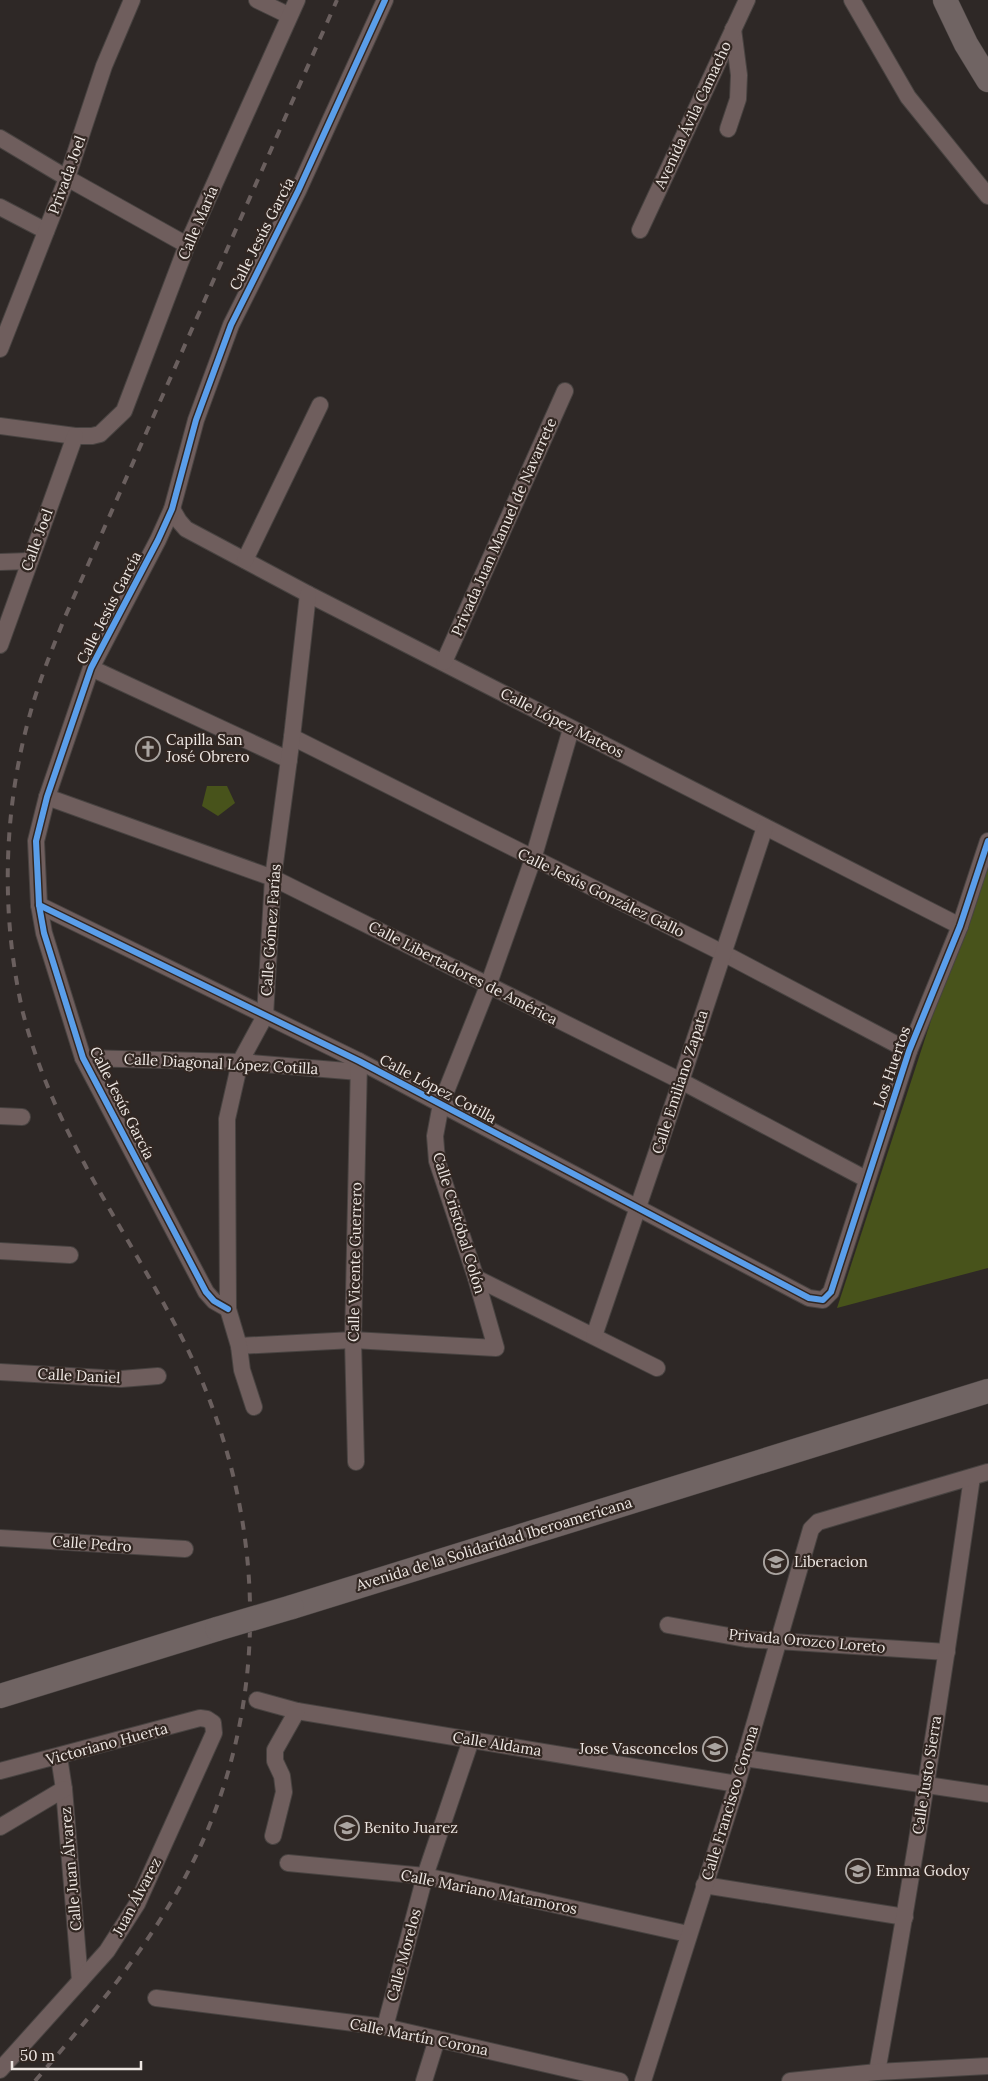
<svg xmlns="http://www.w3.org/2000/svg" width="988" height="2081" viewBox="0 0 988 2081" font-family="Lora,serif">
<rect width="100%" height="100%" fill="#2e2826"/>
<!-- green -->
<g fill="#48531b">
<polygon points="207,786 227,786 235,803 218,816 202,806"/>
<polygon points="988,846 988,1268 837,1308"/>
</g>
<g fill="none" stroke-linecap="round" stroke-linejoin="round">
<defs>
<g id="minor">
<polyline points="257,0 288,15"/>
<polyline points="852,0 908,97 988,196"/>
<polyline points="728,129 738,99 739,75 733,29"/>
<polyline points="0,138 67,178 187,245"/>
<polyline points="0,207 46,231"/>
<polyline points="640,230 747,0"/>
<polyline points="0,349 67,178 104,66 132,0"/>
<polyline points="0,426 75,436 92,436 100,434 124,411 187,245 297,0"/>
<polyline points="172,509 179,521 186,529 308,594 960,926"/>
<polyline points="245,560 320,405"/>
<polyline points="0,562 30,561"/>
<polyline points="0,645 75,436"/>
<polyline points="444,662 565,391"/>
<polyline points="91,668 289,760"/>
<polyline points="292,737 723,953 909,1051"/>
<polyline points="47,797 273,878 681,1081 866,1179"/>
<polyline points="39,905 359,1061 809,1298 823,1300 831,1292 909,1051 960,926 988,841"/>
<polyline points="83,1058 240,1062 359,1072"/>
<polyline points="0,1116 22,1117"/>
<polyline points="0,1251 70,1255"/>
<polyline points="476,1278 657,1368"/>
<polyline points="228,1309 214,1301 206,1292 83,1058 44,933 39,905 36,841 47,797 91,668 158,540 172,509 196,420 231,325 298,191 385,0"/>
<polyline points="594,1336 681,1081 765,827"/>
<polyline points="239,1346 353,1340 496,1348 476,1278 437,1161 435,1136 441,1104 488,986 533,859 571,729"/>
<polyline points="0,1372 121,1379 158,1376"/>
<polyline points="254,1407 242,1370 239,1346 228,1309 227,1119 240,1062 265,1016 273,878 292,737 308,594"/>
<polyline points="356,1462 353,1340 359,1061"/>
<polyline points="0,1538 185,1549"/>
<polyline points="668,1625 746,1639 947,1652"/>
<polyline points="257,1700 297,1711 737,1784"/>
<polyline points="59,1757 64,1789 80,1981"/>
<polyline points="744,1758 988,1794"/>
<polyline points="0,1771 200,1718 207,1719 213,1723 214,1733 137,1904 107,1951 0,2070"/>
<polyline points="0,1827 64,1789"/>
<polyline points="273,1836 284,1792 282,1776 275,1761 275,1750 297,1711"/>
<polyline points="288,1863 425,1876 688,1934"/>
<polyline points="704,1885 905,1917"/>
<polyline points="156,1998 385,2027 620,2081"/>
<polyline points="385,2027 425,1876 471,1740"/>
<path d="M877 2072C913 1874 944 1676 972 1477"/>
<polyline points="424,2081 437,2039"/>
<polyline points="643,2081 737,1784 811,1529 818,1522 988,1472"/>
<polyline points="790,2081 877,2072 988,2066"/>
</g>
<g id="highway">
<polyline points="945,0 966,44 988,80"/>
<polyline points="292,1607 988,1391"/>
<polyline points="0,1696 217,1629"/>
</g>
</defs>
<!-- minor casing -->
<use href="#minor" stroke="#484341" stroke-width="18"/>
<!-- highway casing -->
<use href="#highway" stroke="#484341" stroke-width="25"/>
<!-- minor -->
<use href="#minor" stroke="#6f5e5d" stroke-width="16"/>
<!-- highway -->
<use href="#highway" stroke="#706463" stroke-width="24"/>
<!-- rail -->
<path stroke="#6a5f5e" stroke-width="4" stroke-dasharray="9 9" stroke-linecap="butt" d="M35 2081C85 2023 135 1964 174 1897 277 1722 272 1512 180 1334 124 1226 54 1133 23 1013 0 913 3 806 32 707 41 676 53 647 65 617L337 0"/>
<defs>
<polyline id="highway-bridge" points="217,1629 292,1607"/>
</defs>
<!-- highway-bridge casing -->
<use href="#highway-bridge" stroke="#484341" stroke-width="25" stroke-linecap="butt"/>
<!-- highway-bridge -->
<use href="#highway-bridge" stroke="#706463" stroke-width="24"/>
<defs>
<g id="cycleway">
<polyline points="39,905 359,1061 809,1298 823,1300 831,1292 909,1051 960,926 988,841"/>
<polyline points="228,1309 214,1301 206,1292 83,1058 44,933 39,905 36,841 47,797 91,668 158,540 172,509 196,420 231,325 298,191 385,0"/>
</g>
</defs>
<!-- cycleway casing -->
<use href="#cycleway" stroke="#322722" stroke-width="9"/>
<!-- cycleway -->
<use href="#cycleway" stroke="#5a9eea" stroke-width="6"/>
</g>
<!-- icons -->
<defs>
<symbol id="church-ring" viewBox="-11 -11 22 22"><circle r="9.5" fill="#322722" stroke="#aaa4a0" stroke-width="1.5"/><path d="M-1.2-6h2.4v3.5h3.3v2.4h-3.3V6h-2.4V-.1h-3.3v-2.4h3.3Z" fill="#aaa4a0"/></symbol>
<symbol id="school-ring" viewBox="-11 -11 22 22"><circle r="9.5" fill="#322722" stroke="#aaa4a0" stroke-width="1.5"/><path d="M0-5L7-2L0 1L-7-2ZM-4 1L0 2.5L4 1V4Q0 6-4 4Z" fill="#aaa4a0"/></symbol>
</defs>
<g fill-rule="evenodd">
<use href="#church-ring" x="134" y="735" width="28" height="28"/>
<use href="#school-ring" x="762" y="1548" width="28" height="28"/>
<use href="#school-ring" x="701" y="1735" width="28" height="28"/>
<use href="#school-ring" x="333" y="1814" width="28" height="28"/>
<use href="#school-ring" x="844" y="1857" width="28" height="28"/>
</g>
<g text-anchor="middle" stroke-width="4.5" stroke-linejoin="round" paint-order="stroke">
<!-- street labels -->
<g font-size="15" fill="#ede6e2" stroke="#322722">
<text transform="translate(693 115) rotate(-65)" y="5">Avenida Ávila Camacho</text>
<text transform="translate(67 175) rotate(-70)" y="5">Privada Joel</text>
<text transform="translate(198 223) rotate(-67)" y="5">Calle María</text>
<text transform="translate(262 234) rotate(-63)" y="5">Calle Jesús García</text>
<text transform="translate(504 527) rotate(-66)" y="5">Privada Juan Manuel de Navarrete</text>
<text transform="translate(37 540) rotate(-70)" y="5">Calle Joel</text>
<text transform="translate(109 608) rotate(-63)" y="5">Calle Jesús García</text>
<text transform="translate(562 723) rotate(27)" y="5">Calle López Mateos</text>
<text transform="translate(601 893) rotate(26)" y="5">Calle Jesús González Gallo</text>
<text transform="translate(271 930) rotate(-86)" y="5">Calle Gómez Farías</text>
<text transform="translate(463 973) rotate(27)" y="5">Calle Libertadores de América</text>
<text transform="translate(221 1064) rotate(3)" y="5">Calle Diagonal López Cotilla</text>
<text transform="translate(892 1067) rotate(-71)" y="5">Los Huertos</text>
<text transform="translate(680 1082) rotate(-72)" y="5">Calle Emiliano Zapata</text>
<text transform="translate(438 1089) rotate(28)" y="5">Calle López Cotilla</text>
<text transform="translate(122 1103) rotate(63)" y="5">Calle Jesús García</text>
<text transform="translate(459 1223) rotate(73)" y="5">Calle Cristóbal Colón</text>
<text transform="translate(355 1262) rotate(-89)" y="5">Calle Vicente Guerrero</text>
<text transform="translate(79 1376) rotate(3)" y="5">Calle Daniel</text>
<text transform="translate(92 1544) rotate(4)" y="5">Calle Pedro</text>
<text transform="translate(494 1544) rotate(-17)" y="5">Avenida de la Solidaridad Iberoamericana</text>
<text transform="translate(807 1641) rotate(5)" y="5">Privada Orozco Loreto</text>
<text transform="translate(107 1744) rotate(-15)" y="5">Victoriano Huerta</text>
<text transform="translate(497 1744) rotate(9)" y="5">Calle Aldama</text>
<text transform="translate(927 1775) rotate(-81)" y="5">Calle Justo Sierra</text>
<text transform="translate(730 1803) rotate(-73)" y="5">Calle Francisco Corona</text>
<text transform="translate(71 1869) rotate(-95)" y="5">Calle Juan Álvarez</text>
<text transform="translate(489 1892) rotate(11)" y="5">Calle Mariano Matamoros</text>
<text transform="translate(137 1897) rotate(-62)" y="5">Juan Álvarez</text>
<text transform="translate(404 1955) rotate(-75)" y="5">Calle Morelos</text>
<text transform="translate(419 2037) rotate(11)" y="5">Calle Martín Corona</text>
</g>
<!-- poi labels -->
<g font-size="15" fill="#ede6e2" stroke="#322722" text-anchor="start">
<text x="166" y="745">Capilla San<tspan x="166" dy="17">José Obrero</tspan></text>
<text x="794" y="1567">Liberacion</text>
<text x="698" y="1754" text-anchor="end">Jose Vasconcelos</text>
<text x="364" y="1833">Benito Juarez</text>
<text x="876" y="1876">Emma Godoy</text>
</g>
</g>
<!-- scale -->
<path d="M12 2061v8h129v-8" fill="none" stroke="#ede6e2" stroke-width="2.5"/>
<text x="20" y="2061" font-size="15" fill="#ede6e2" stroke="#322722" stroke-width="4" paint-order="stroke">50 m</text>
</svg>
